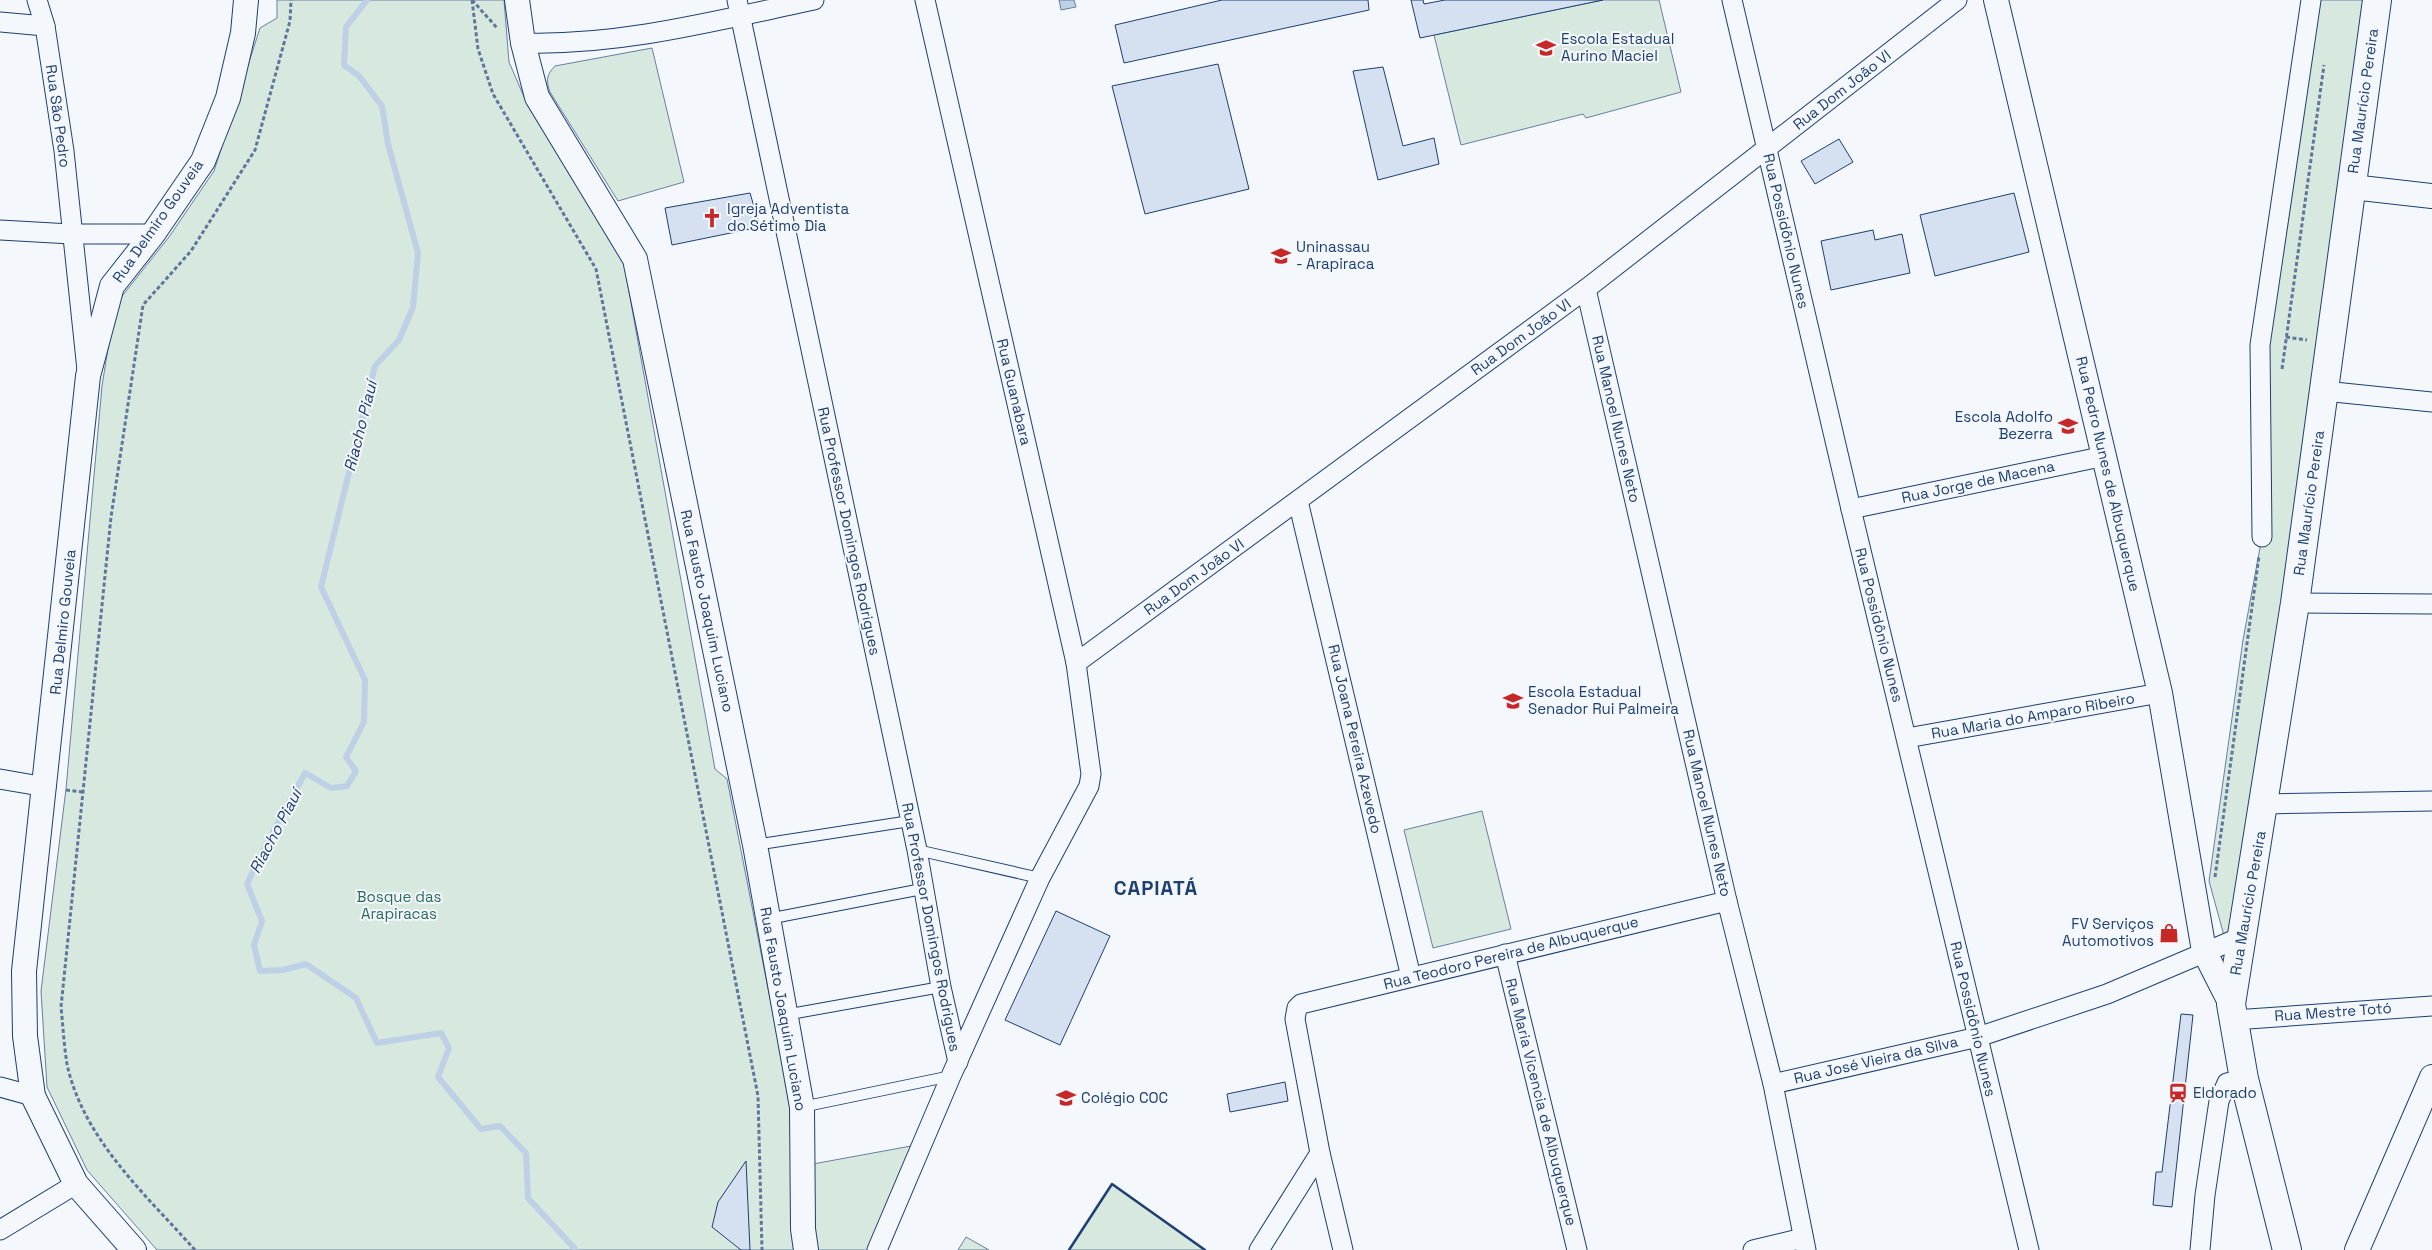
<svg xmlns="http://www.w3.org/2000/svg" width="2432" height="1250" viewBox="0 0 2432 1250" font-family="'Space Grotesk',sans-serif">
<rect width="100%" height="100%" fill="#f4f7fb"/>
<!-- green -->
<g fill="#d7e8df" stroke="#687fa3">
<polygon points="277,0 504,0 509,62 528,106 622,253 715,769 727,779 791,1106 795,1250 157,1250 87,1170 47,1087 41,991 66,789 102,386 115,305 169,237 214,171 260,28 277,18"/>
<polygon points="1603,0 1659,0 1681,92 1586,118 1583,114 1461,145 1434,35"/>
<polygon points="2311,0 2377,0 2265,804 2226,943 2209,881 2243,640 2262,537 2260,345"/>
<path d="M652 48 684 182 618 201 550 92C546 81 546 75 555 66Z"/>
<polygon points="1482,811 1511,929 1433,948 1404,830"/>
<polygon points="922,1144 877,1250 806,1250 802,1166"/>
<polygon points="1112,1184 1205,1250 1069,1250"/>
<polygon points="966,1237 989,1250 958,1250"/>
</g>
<!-- water -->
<polygon fill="#bed0e5" stroke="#687fa3" points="1059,0 1074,0 1076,7 1061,10"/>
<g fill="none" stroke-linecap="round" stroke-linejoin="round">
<!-- stream -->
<polyline stroke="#bed0e5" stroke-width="6" points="367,0 346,27 344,65 359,76 382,106 388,144 418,253 413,307 399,340 375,366 321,587 365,680 364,722 346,757 356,771 347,786 331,788 305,773 259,858 247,884 262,921 254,945 260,971 283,970 306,964 356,998 377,1043 441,1033 449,1048 438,1077 481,1129 500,1126 526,1153 528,1198 576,1250"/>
</g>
<!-- building -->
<g fill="#d5e0f0" stroke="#1d3f73">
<polygon points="1222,0 1368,0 1369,10 1124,63 1115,25"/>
<polygon points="1411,0 1423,0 1424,4 1445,0 1603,0 1420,38"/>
<polygon points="1218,64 1249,189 1145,214 1112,86"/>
<polygon points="1383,67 1403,146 1434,138 1439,164 1378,180 1353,71"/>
<polygon points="1839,139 1853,162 1815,184 1801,161"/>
<polygon points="750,193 760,227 672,245 665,208"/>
<polygon points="2014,193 2029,252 1935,276 1920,215"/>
<polygon points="1873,230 1875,240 1902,234 1910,273 1831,290 1821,241"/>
<polygon points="1056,911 1110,936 1060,1045 1005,1020"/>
<polygon points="2181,1014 2193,1015 2172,1207 2153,1205 2156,1172 2162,1172"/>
<polygon points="1285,1082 1288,1101 1230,1112 1227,1094"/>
<polygon points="746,1161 750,1250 741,1250 712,1227 718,1202"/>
</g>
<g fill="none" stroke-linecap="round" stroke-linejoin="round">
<defs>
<g id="service">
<polyline points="755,845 910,821"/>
<polyline points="917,850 1040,878"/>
<polyline points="768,919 922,889"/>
<polyline points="785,1015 941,987"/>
<polyline points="802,1107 951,1076"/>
</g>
<g id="minor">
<polyline points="37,0 45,26 64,151 87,370"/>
<polyline points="737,0 917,850 941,987 958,1062"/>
<polyline points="1732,0 1851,509 2029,1250"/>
<polyline points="0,22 45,26"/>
<path d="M523 43C621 46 719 20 814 0"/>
<polyline points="0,230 71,234 153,234"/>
<polyline points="1586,289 1727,901 1773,1084 1806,1250"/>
<polyline points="2324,391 2432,402"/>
<polyline points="1298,501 1411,977"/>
<polyline points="1851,509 2105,456"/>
<polyline points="2262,537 2260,345 2311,0"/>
<polyline points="2295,603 2432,604"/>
<polyline points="1076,663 1586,289 1957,0"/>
<polyline points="1907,738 2160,693"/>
<polyline points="0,779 46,787"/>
<polyline points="2265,804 2432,801"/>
<polyline points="1505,954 1577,1250"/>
<polyline points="2234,1020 2432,1006"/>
<polyline points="1773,1084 1978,1037 2107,994 2241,937"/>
<polyline points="0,1087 33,1096"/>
<polyline points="0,1230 76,1184"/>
<polyline points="877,1250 951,1076 1040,878 1089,786 1091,774 1076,663 925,0"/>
<polyline points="1259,1250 1320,1153"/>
<polyline points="1343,1250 1320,1153 1295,1019 1297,1008 1301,1004 1727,901"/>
<polyline points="1753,1250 1803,1238"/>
<polyline points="2200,1250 2205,1195 2219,1101 2227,1083 2244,1079"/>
</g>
<g id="tertiary">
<polyline points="517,0 523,43 537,97 635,259 755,845 802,1107 803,1229 806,1250"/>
<polyline points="1996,0 2160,693 2204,951 2231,1004"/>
<polyline points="2352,187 2432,196"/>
<polyline points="134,1250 76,1184 33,1096 25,1036 24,971 88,376 112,286 153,234 203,161 228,98 243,33 246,0"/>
<polyline points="2357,1250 2432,1077"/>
</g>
<polyline id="primary" points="2287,1250 2244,1079 2231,1004 2295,603 2377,0"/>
</defs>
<!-- service casing -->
<use href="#service" stroke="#1d3f73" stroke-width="12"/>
<!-- minor casing -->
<use href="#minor" stroke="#1d3f73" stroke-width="21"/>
<!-- tertiary casing -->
<use href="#tertiary" stroke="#1d3f73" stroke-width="26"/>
<!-- primary casing -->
<use href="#primary" stroke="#1d3f73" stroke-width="30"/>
<!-- path -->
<g stroke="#5e769c" stroke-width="3" stroke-dasharray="4 2.5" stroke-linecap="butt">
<polyline points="472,0 478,49 493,94 596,269 758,1096 762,1250"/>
<polyline points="472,0 498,29"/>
<polyline points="2286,337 2307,340"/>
<polyline points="2282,369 2324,65"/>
<polyline points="66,790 83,792"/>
<polyline points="2215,877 2259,556"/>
<path d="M195 1250C146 1195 83 1139 67 1064 64 1046 63 1026 61 1007L111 517 143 305 191 251 255 150 290 21 291 0"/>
</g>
<!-- service -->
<use href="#service" stroke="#f4f7fb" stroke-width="10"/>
<!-- minor -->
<use href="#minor" stroke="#f4f7fb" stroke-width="19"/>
<!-- tertiary -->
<use href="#tertiary" stroke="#f4f7fb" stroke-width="24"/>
<!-- primary -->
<use href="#primary" stroke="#f4f7fb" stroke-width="28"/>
<!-- wall -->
<polyline stroke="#1d3f73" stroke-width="2.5" points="1069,1250 1112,1184 1205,1250"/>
</g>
<!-- icons -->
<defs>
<symbol id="school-bare" viewBox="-9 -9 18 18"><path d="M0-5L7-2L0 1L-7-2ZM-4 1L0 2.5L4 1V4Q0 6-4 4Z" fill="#c62828" stroke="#f4f7fb" stroke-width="2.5" paint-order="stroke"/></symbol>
<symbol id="church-bare" viewBox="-9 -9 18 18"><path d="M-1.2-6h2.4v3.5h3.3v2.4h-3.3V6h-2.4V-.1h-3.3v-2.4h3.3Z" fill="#c62828" stroke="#f4f7fb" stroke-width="2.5" paint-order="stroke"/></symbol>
<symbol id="university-bare" viewBox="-9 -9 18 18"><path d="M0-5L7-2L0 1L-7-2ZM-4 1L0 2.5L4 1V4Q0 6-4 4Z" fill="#c62828" stroke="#f4f7fb" stroke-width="2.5" paint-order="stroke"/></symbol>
<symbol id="shop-bare" viewBox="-9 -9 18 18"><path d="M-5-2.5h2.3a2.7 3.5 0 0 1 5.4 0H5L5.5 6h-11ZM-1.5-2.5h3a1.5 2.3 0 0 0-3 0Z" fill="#c62828" stroke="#f4f7fb" stroke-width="2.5" paint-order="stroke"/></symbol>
<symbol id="station-bare" viewBox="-9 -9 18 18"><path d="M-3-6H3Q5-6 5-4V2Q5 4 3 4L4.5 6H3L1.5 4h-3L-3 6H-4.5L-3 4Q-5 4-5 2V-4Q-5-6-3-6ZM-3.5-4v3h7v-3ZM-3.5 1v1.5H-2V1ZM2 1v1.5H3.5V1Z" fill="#c62828" stroke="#f4f7fb" stroke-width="2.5" paint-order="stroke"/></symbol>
</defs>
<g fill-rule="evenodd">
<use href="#school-bare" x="1532" y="34" width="28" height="28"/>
<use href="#church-bare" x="698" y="204" width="28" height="28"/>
<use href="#university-bare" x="1267" y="242" width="28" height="28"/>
<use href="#school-bare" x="2054" y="412" width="28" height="28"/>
<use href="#school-bare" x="1499" y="687" width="28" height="28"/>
<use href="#shop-bare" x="2155" y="919" width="28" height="28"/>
<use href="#station-bare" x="2164" y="1079" width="28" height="28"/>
<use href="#school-bare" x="1052" y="1084" width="28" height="28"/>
</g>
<g text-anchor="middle" stroke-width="4" stroke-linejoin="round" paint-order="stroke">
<!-- poi labels -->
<g font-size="15" fill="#1d3f73" stroke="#f4f7fb" text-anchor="start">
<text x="1561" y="44">Escola Estadual<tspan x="1561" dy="17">Aurino Maciel</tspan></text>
<text x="727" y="214">Igreja Adventista<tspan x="727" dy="17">do Sétimo Dia</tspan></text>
<text x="1296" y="252">Uninassau<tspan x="1296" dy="17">- Arapiraca</tspan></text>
<text x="2053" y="422" text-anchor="end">Escola Adolfo<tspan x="2053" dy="17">Bezerra</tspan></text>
<text x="1528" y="697">Escola Estadual<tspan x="1528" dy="17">Senador Rui Palmeira</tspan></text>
<text x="2154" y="929" text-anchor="end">FV Serviços<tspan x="2154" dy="17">Automotivos</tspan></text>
<text x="2193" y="1098">Eldorado</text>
<text x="1081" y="1103">Colégio COC</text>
</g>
<!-- street labels -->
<g font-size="15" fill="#1d3f73" stroke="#f4f7fb">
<text transform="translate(1842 90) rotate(-38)" y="5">Rua Dom João VI</text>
<text transform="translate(2363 101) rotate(-82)" y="5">Rua Maurício Pereira</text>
<text transform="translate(58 116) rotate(82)" y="5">Rua São Pedro</text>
<text transform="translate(158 221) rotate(-55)" y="5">Rua Delmiro Gouveia</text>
<text transform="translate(1786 231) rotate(77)" y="5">Rua Possidônio Nunes</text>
<text transform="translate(1521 337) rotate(-36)" y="5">Rua Dom João VI</text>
<text transform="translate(1014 392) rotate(77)" y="5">Rua Guanabara</text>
<text transform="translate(1616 419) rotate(77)" y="5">Rua Manoel Nunes Neto</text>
<text transform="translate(2108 474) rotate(77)" y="5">Rua Pedro Nunes de Albuquerque</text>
<text transform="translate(1978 482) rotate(-12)" y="5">Rua Jorge de Macena</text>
<text transform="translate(2309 503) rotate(-82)" y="5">Rua Maurício Pereira</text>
<text transform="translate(849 531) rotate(78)" y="5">Rua Professor Domingos Rodrigues</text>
<text transform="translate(1194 577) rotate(-36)" y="5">Rua Dom João VI</text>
<text transform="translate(707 611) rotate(78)" y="5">Rua Fausto Joaquim Luciano</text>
<text transform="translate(63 622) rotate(-84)" y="5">Rua Delmiro Gouveia</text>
<text transform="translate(1879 625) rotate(76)" y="5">Rua Possidônio Nunes</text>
<text transform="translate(2033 716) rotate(-10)" y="5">Rua Maria do Amparo Ribeiro</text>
<text transform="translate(1355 739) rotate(77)" y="5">Rua Joana Pereira Azevedo</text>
<text transform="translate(1707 813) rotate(77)" y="5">Rua Manoel Nunes Neto</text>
<text transform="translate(2248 903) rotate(-80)" y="5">Rua Maurício Pereira</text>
<text transform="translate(931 927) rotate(79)" y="5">Rua Professor Domingos Rodrigues</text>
<text transform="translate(1511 953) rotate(-14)" y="5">Rua Teodoro Pereira de Albuquerque</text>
<text transform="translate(783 1009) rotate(80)" y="5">Rua Fausto Joaquim Luciano</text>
<text transform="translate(2333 1012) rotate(-4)" y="5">Rua Mestre Totó</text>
<text transform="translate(1973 1019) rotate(77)" y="5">Rua Possidônio Nunes</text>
<text transform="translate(1876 1060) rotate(-13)" y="5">Rua José Vieira da Silva</text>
<text transform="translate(1541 1102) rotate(76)" y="5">Rua Maria Vicencia de Albuquerque</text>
</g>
<!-- park labels -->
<g font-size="15" fill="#2c6c60" stroke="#f4f7fb">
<text x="399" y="902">Bosque das<tspan x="399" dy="17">Arapiracas</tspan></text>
</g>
<!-- water labels -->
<g font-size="16" font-style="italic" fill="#1d3f73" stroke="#f4f7fb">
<text transform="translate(360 426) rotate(-76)" y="6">Riacho Piauí</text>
<text transform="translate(275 831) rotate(-62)" y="6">Riacho Piauí</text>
</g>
<!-- district labels -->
<g font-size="20" font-weight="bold" letter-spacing="1" fill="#1d3f73" stroke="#f4f7fb">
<text x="1156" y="895">CAPIATÁ</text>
</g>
</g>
</svg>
